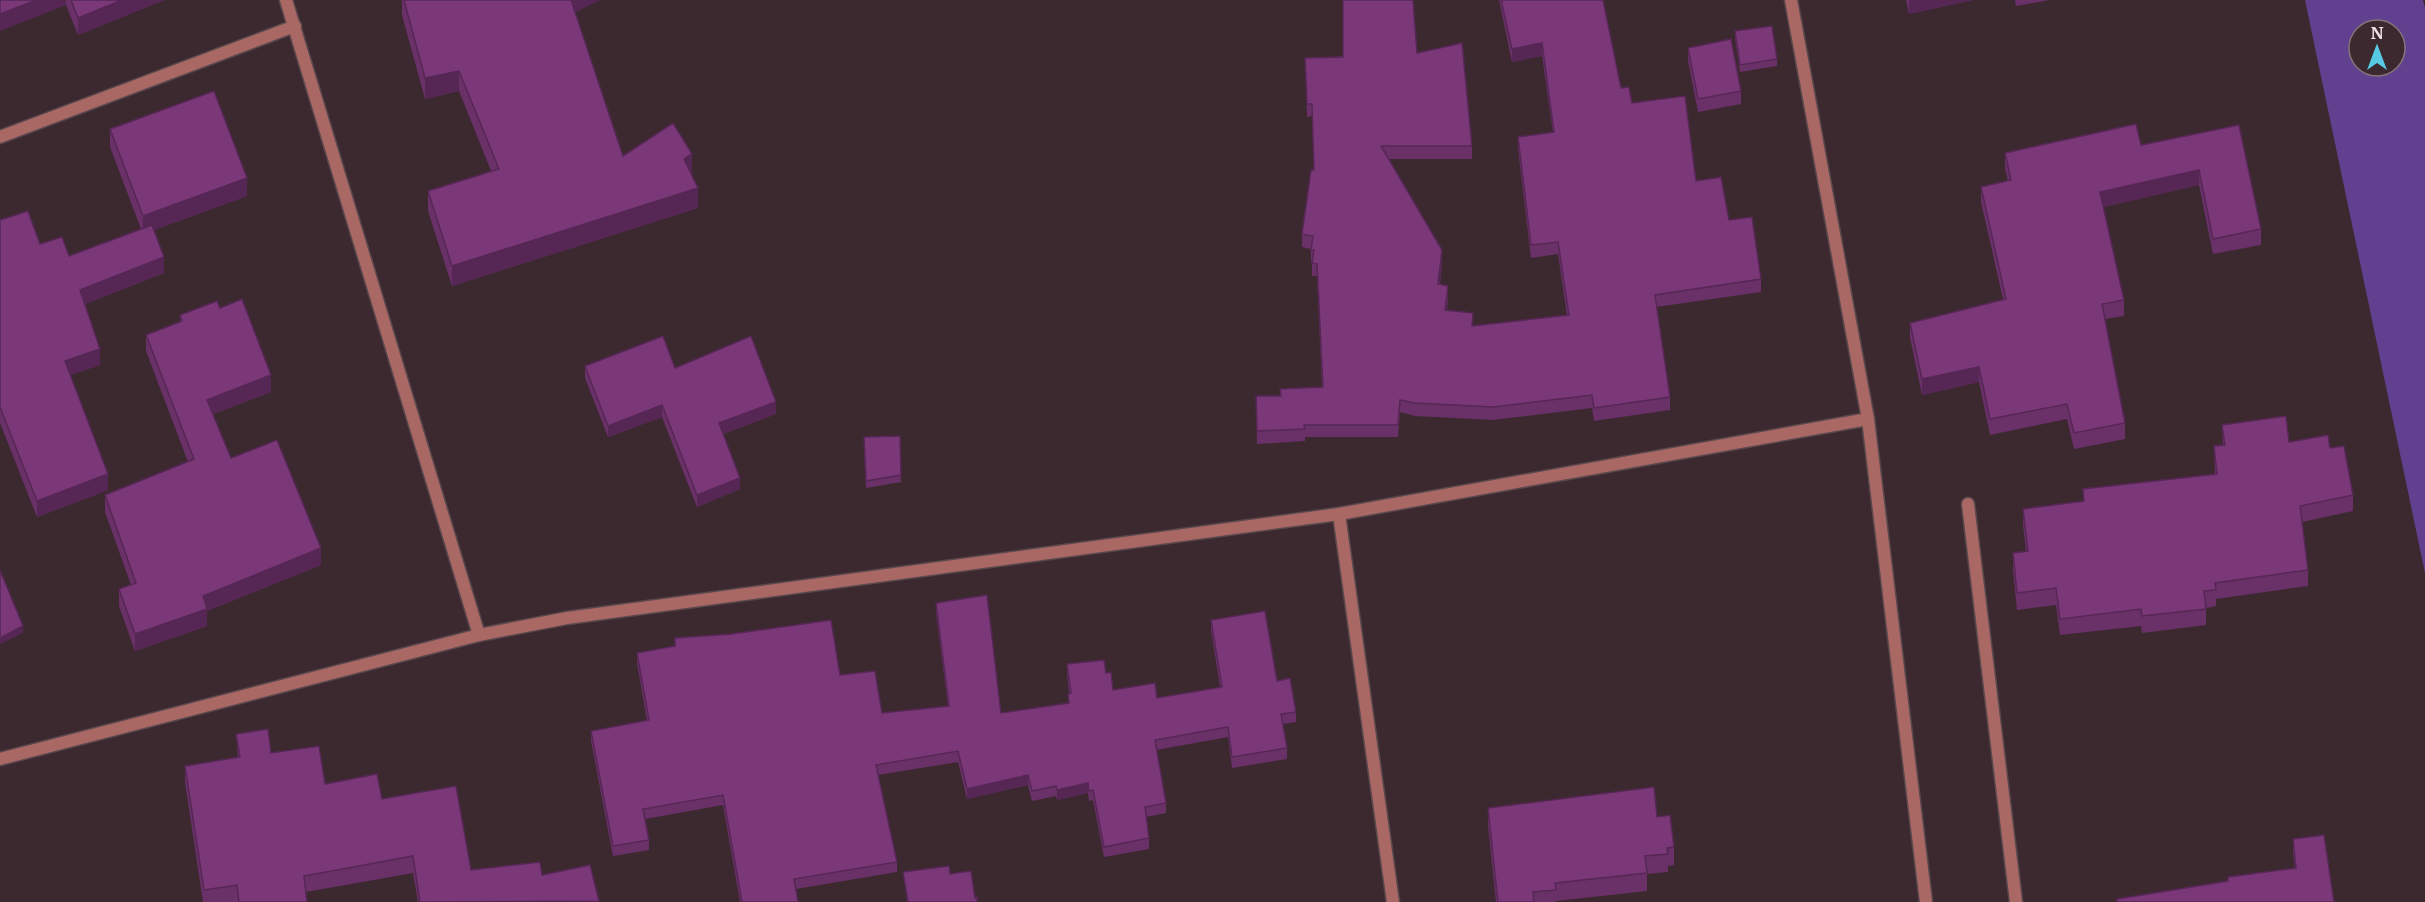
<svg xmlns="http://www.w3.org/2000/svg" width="2425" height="902" viewBox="0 0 2425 902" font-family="Merriweather,serif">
<rect width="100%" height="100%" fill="#3c2930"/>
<!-- water -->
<path fill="#61408f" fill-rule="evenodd" d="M2305 0H2423L2425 8V573ZM2359 30H2395V66H2359Z"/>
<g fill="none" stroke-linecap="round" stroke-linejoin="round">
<defs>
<polyline id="lane" points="1968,504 2016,902"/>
<g id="street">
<polyline points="286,0 479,635"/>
<polyline points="1791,0 1868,419 1926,902"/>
<polyline points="0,137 295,26"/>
<polyline points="1339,514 1393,902"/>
<polyline points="0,759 479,635 567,618 1339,514 1868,419"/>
</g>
</defs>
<!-- lane casing -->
<use href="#lane" stroke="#59474d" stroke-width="15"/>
<!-- street casing -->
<use href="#street" stroke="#59474d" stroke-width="15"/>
<!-- lane -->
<use href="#lane" stroke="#a96863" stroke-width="12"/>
<!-- street -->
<use href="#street" stroke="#a96863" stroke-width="12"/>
</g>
<!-- wall -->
<g fill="#6a3068">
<polygon points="0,0 164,0 78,35 66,5"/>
<polygon points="402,0 600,0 575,12 623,156 692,174 692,175 698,208 452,286 428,211 428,191 491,171 459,91 425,99 402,15"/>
<polygon points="1499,0 1603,0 1621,88 1632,103 1729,220 1761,279 1761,292 1656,307 1670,397 1670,410 1594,421 1592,408 1493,420 1415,416 1400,412 1398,437 1305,437 1305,441 1257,444 1256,396 1280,396 1322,387 1317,276 1312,276 1312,262 1311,262 1311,249 1302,247 1302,234 1314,170 1312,116 1307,117 1305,58 1417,53 1472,146 1472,159 1388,159 1442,263 1440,284 1448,298 1447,310 1473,326 1567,315 1558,254 1531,258 1518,149 1518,137 1553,132 1542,56 1512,62"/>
<polygon points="1906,0 1973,0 1909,14"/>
<polygon points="2015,0 2050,0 2016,6"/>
<polygon points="1735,31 1777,59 1777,66 1740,72 1735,38"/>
<polygon points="1688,48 1741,91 1741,104 1698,112 1688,61"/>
<polygon points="2239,125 2261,229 2261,245 2213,254 2199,185 2103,207 2124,300 2124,316 2105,319 2125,423 2125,439 2074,449 2067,419 1990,435 1979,382 1922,395 1910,338 1910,323 2003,299 1981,202 1981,187 2008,181 2005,169 2005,153 2141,145"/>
<polygon points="110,129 247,196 154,230 164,273 85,304 100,365 70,375 108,490 37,517 0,423 0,220 40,244 69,256 141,229 110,147"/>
<polygon points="220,308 271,392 213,414 231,458 321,565 207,611 207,626 135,651 119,606 119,589 131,585 105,512 105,495 188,462 146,351 146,335 180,322 180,315"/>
<polygon points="585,366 675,368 776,414 723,434 740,489 697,507 662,417 608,437 585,378"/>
<polygon points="2222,425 2289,442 2330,448 2353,495 2353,511 2302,522 2308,570 2308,586 2216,599 2216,606 2206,608 2206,625 2142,633 2141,626 2060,635 2056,605 2017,610 2013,570 2013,553 2026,551 2023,525 2023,509 2083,501 2083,489 2215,474 2214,446 2223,445"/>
<polygon points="900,436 901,482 866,488 864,444"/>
<polygon points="936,603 1001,713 1068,703 1068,694 1069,693 1067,674 1067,664 1106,673 1113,690 1157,698 1220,687 1211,630 1211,620 1277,681 1296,712 1296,722 1283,724 1287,748 1287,759 1232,768 1228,737 1156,750 1166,803 1166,813 1146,817 1149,838 1149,849 1104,857 1093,800 1089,801 1088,793 1057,800 1056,796 1032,801 1028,785 967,799 958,762 878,775 897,862 897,872 796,889 798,902 740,902 723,805 645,819 649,840 649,850 613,856 591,741 591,731 647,721 637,663 637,653 840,675 882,713 948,706 936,613"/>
<polygon points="236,734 325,784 382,799 471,870 542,875 590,865 599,902 418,902 413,873 306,892 307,902 203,902 185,782 185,766 238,758"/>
<polygon points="1488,808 1657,817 1674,847 1674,865 1668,866 1668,872 1647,874 1647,891 1556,901 1556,902 1496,902 1488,826"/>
<polygon points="2293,839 2334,902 2117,902 2117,899 2295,869 2293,852"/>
<polygon points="903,872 950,874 975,898 977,902 907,902"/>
</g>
<!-- shaded-wall -->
<g fill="#562755">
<polygon points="36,0 66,0 66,5 0,31 0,14"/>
<polygon points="122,0 164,0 78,35 78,18"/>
<polygon points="569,0 600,0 569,15"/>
<polygon points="1909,0 1973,0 1909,14"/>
<polygon points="1542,43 1542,56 1512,62 1512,49"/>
<polygon points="459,71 459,91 425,99 425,78"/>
<polygon points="692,154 692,174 684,179 684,159"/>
<polygon points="2199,170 2199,185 2100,208 2100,192"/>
<polygon points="247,178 247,196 143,234 143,216"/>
<polygon points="698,188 698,208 452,286 452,266"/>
<polygon points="1442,250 1442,263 1438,297 1438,284"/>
<polygon points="164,257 164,273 80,306 80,290"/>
<polygon points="1448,286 1448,298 1445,322 1445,310"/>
<polygon points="100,349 100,365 65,377 65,361"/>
<polygon points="1979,367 1979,382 1922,395 1922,379"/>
<polygon points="271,375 271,392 207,416 207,400"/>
<polygon points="776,402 776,414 719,435 719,423"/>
<polygon points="662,405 662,417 608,437 608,426"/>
<polygon points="108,474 108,490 37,517 37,501"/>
<polygon points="740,478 740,489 697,507 697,495"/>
<polygon points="321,548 321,565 207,611 207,626 135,651 135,634 203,596"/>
<polygon points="23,626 23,633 0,644 0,638"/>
<polygon points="1028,775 1028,785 967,799 967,789"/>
<polygon points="1088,783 1088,793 1057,800 1057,790"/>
</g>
<!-- building -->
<g fill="#7b3879" stroke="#562755" stroke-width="1.5">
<polygon points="0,0 36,0 0,14"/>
<polygon points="71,0 122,0 78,18"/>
<polygon points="404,0 571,0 623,156 673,123 692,154 684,159 698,188 452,266 428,191 499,169 459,71 425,78"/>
<polygon points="1343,0 1413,0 1417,53 1462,43 1472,146 1381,146 1442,250 1438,284 1448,286 1445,310 1473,313 1472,326 1569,315 1558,242 1531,245 1518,137 1554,132 1542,43 1512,49 1501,0 1603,0 1621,88 1629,87 1632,103 1685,96 1696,181 1721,177 1729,220 1752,217 1761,279 1655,295 1670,397 1594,408 1592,395 1493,407 1415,403 1400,400 1398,425 1304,425 1305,429 1257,431 1256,396 1281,396 1280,389 1323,387 1317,264 1312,263 1314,250 1311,250 1313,236 1302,234 1311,170 1314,170 1312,104 1307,104 1305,58 1343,57"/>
<polygon points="1772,26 1777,59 1740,65 1735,31"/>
<polygon points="1731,39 1741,91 1698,99 1688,48"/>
<polygon points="214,91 247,178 143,216 110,129"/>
<polygon points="2136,124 2141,145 2239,125 2261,229 2213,239 2199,170 2100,192 2124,300 2102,304 2125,423 2074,433 2067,404 1990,419 1979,367 1922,379 1910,323 2006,299 1981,187 2011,180 2005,153"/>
<polygon points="28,211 40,244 62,237 69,256 152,225 164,257 80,290 100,349 65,361 108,474 37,501 0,407 0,220"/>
<polygon points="242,299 271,375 207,400 231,458 277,440 321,548 203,596 207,609 135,634 119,589 136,583 105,495 194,459 146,335 182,321 180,315 217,301 220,308"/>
<polygon points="663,336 675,368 751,336 776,402 719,423 740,478 697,495 662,405 608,426 585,366"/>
<polygon points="2286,416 2289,442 2328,435 2330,448 2344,446 2353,495 2300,506 2308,570 2215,583 2216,590 2204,591 2206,609 2142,616 2141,609 2060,619 2056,588 2017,593 2013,553 2028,551 2023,509 2084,501 2083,489 2217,474 2214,446 2225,445 2222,425"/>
<polygon points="900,436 901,475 866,481 864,437"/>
<polygon points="0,570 23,626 0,638"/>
<polygon points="987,595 1001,713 1069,703 1068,694 1071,693 1067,664 1104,660 1106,673 1111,672 1113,690 1155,683 1157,698 1222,687 1211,620 1265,611 1277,681 1290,678 1296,712 1281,714 1287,748 1232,757 1228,727 1155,740 1166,803 1145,807 1149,838 1104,847 1093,790 1089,791 1088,783 1057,790 1056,786 1032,791 1028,775 967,789 958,751 876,765 897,862 794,879 798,902 742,902 723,795 643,809 649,840 613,846 591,731 649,720 637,653 675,646 675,638 731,634 831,620 840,675 875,671 882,713 949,706 936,603"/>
<polygon points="268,729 271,753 319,746 325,784 377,774 382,799 456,786 471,870 540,862 542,875 590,865 599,901 420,902 413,856 304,876 307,902 239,902 237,885 204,890 185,766 240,757 236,734"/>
<polygon points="1654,787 1657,817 1670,815 1674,847 1667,848 1668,854 1645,856 1647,873 1555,883 1556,890 1533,892 1534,902 1498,902 1488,808"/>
<polygon points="2324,835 2334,902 2117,902 2117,899 2228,881 2228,877 2296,868 2293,839"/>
<polygon points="949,866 950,874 971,871 975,898 977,897 977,902 908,902 903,872"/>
</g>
<!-- north arrow -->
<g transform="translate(2377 48)"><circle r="28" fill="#3c2930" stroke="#847379" stroke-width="1.5"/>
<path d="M0-4.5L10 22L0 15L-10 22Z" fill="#57c9e2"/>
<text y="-9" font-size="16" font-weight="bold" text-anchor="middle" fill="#efe2e6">N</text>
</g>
</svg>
